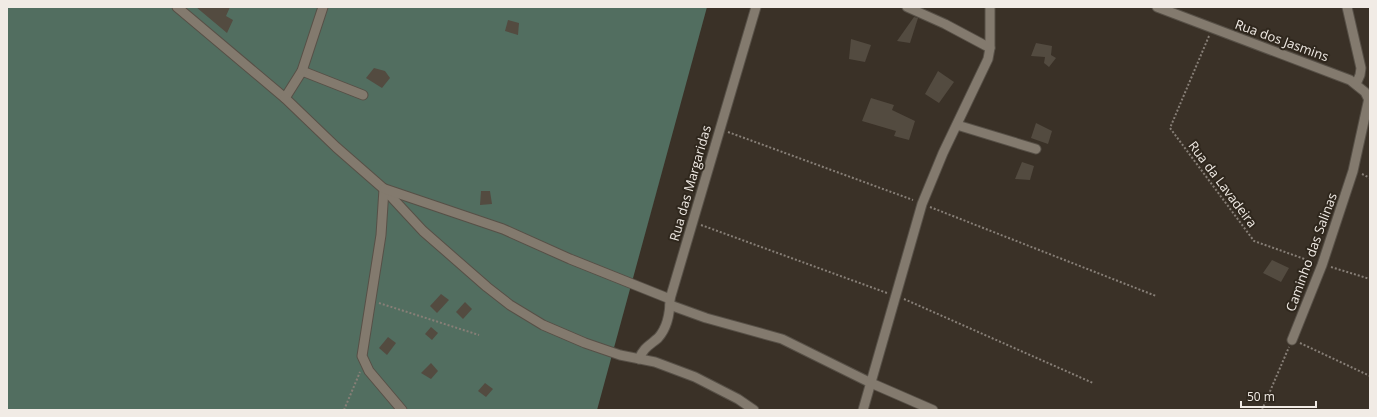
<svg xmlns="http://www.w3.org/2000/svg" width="1377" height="417" viewBox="0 0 1377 417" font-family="'Open Sans',sans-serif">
<rect width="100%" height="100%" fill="#3a3127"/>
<!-- forest -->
<polygon fill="#526e60" points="7,7 707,7 597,410 7,410"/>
<!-- building -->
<g fill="#534b40">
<polygon points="196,7 230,7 226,16 233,20 227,33"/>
<polygon points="914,17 918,18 910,43 897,41"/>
<polygon points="508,20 519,23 518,35 505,31"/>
<polygon points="851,39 871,45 865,62 849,59"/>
<polygon points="1036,43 1052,46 1051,55 1056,58 1049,67 1044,63 1045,57 1031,56"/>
<polygon points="374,68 385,71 390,78 382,88 366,78"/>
<polygon points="938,71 954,82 939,103 925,94"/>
<polygon points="871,98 894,105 892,110 915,121 909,140 894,136 896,131 862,121"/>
<polygon points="1036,123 1052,131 1048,144 1031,138"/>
<polygon points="1022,162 1034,166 1030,180 1015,179"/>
<polygon points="481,191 490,191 492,204 480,205"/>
<polygon points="1272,260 1289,268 1281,282 1263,273"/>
<polygon points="441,294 449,300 437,313 430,306"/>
<polygon points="465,302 472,309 463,319 456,312"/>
<polygon points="431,327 438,333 432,340 425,334"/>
<polygon points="388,337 396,343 387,355 379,348"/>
<polygon points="431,363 438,371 431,379 421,373"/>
<polygon points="485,383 493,389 486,397 478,391"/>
</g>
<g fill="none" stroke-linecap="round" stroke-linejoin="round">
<defs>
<g id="street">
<polyline points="177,7 285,98 336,147 384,189 423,231 487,287 510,305 543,325 585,343 620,355 655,362 695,377 738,399 754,410"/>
<polyline points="907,7 945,24 990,48"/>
<polyline points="1157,7 1350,80 1365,92 1370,102"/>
<polyline points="1347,7 1361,68 1360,75 1356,84"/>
<polyline points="302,71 363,95"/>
<polyline points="285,98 302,71 323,7"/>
<polyline points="957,125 1036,149"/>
<polyline points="384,189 381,235 362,356 369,371 402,410"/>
<polyline points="385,189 503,229 570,259 670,299"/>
<polyline points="670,305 706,318 782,339 871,383 933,410"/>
<polyline points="1292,340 1322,265 1353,171 1369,98"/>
<path d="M639 359C643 348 650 345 658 338 668 327 670 313 670 299L756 7"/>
<polyline points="863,410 922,204 943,153 988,59 990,48 990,7"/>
</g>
</defs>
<!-- street casing -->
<use href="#street" stroke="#575047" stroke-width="11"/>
<!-- path -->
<g stroke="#877f77" stroke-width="2" stroke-dasharray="2 2" stroke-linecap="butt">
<polyline points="1209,36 1170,128 1254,241 1313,262"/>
<polyline points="728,132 913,200"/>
<polyline points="1362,174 1370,178"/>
<polyline points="930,207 1156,296"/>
<polyline points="701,225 887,293"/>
<polyline points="1331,267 1370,279"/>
<polyline points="904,299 1093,383"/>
<polyline points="379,303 479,335"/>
<polyline points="1300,343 1370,376"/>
<polyline points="344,410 360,372"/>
<polyline points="1262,410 1289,347"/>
</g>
<!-- street -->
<use href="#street" stroke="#837a6e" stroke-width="9"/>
</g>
<g text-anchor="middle" stroke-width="4" stroke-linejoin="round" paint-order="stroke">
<!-- street labels -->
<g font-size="13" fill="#f1ebe5" stroke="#2f271d">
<text transform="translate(1282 40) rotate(20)" y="5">Rua dos Jasmins</text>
<text transform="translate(690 183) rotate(-74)" y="5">Rua das Margaridas</text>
<text transform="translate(1223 184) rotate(53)" y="5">Rua da Lavadeira</text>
<text transform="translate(1311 252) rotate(-70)" y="5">Caminho das Salinas</text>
</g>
</g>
<!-- border -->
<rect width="1377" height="417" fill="none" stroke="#f1ebe5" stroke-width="16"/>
<!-- scale -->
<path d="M1241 401v6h75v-6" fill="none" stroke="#f1ebe5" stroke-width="2"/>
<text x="1247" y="401" font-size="12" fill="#f1ebe5" stroke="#2f271d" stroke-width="3" paint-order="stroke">50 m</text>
</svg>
